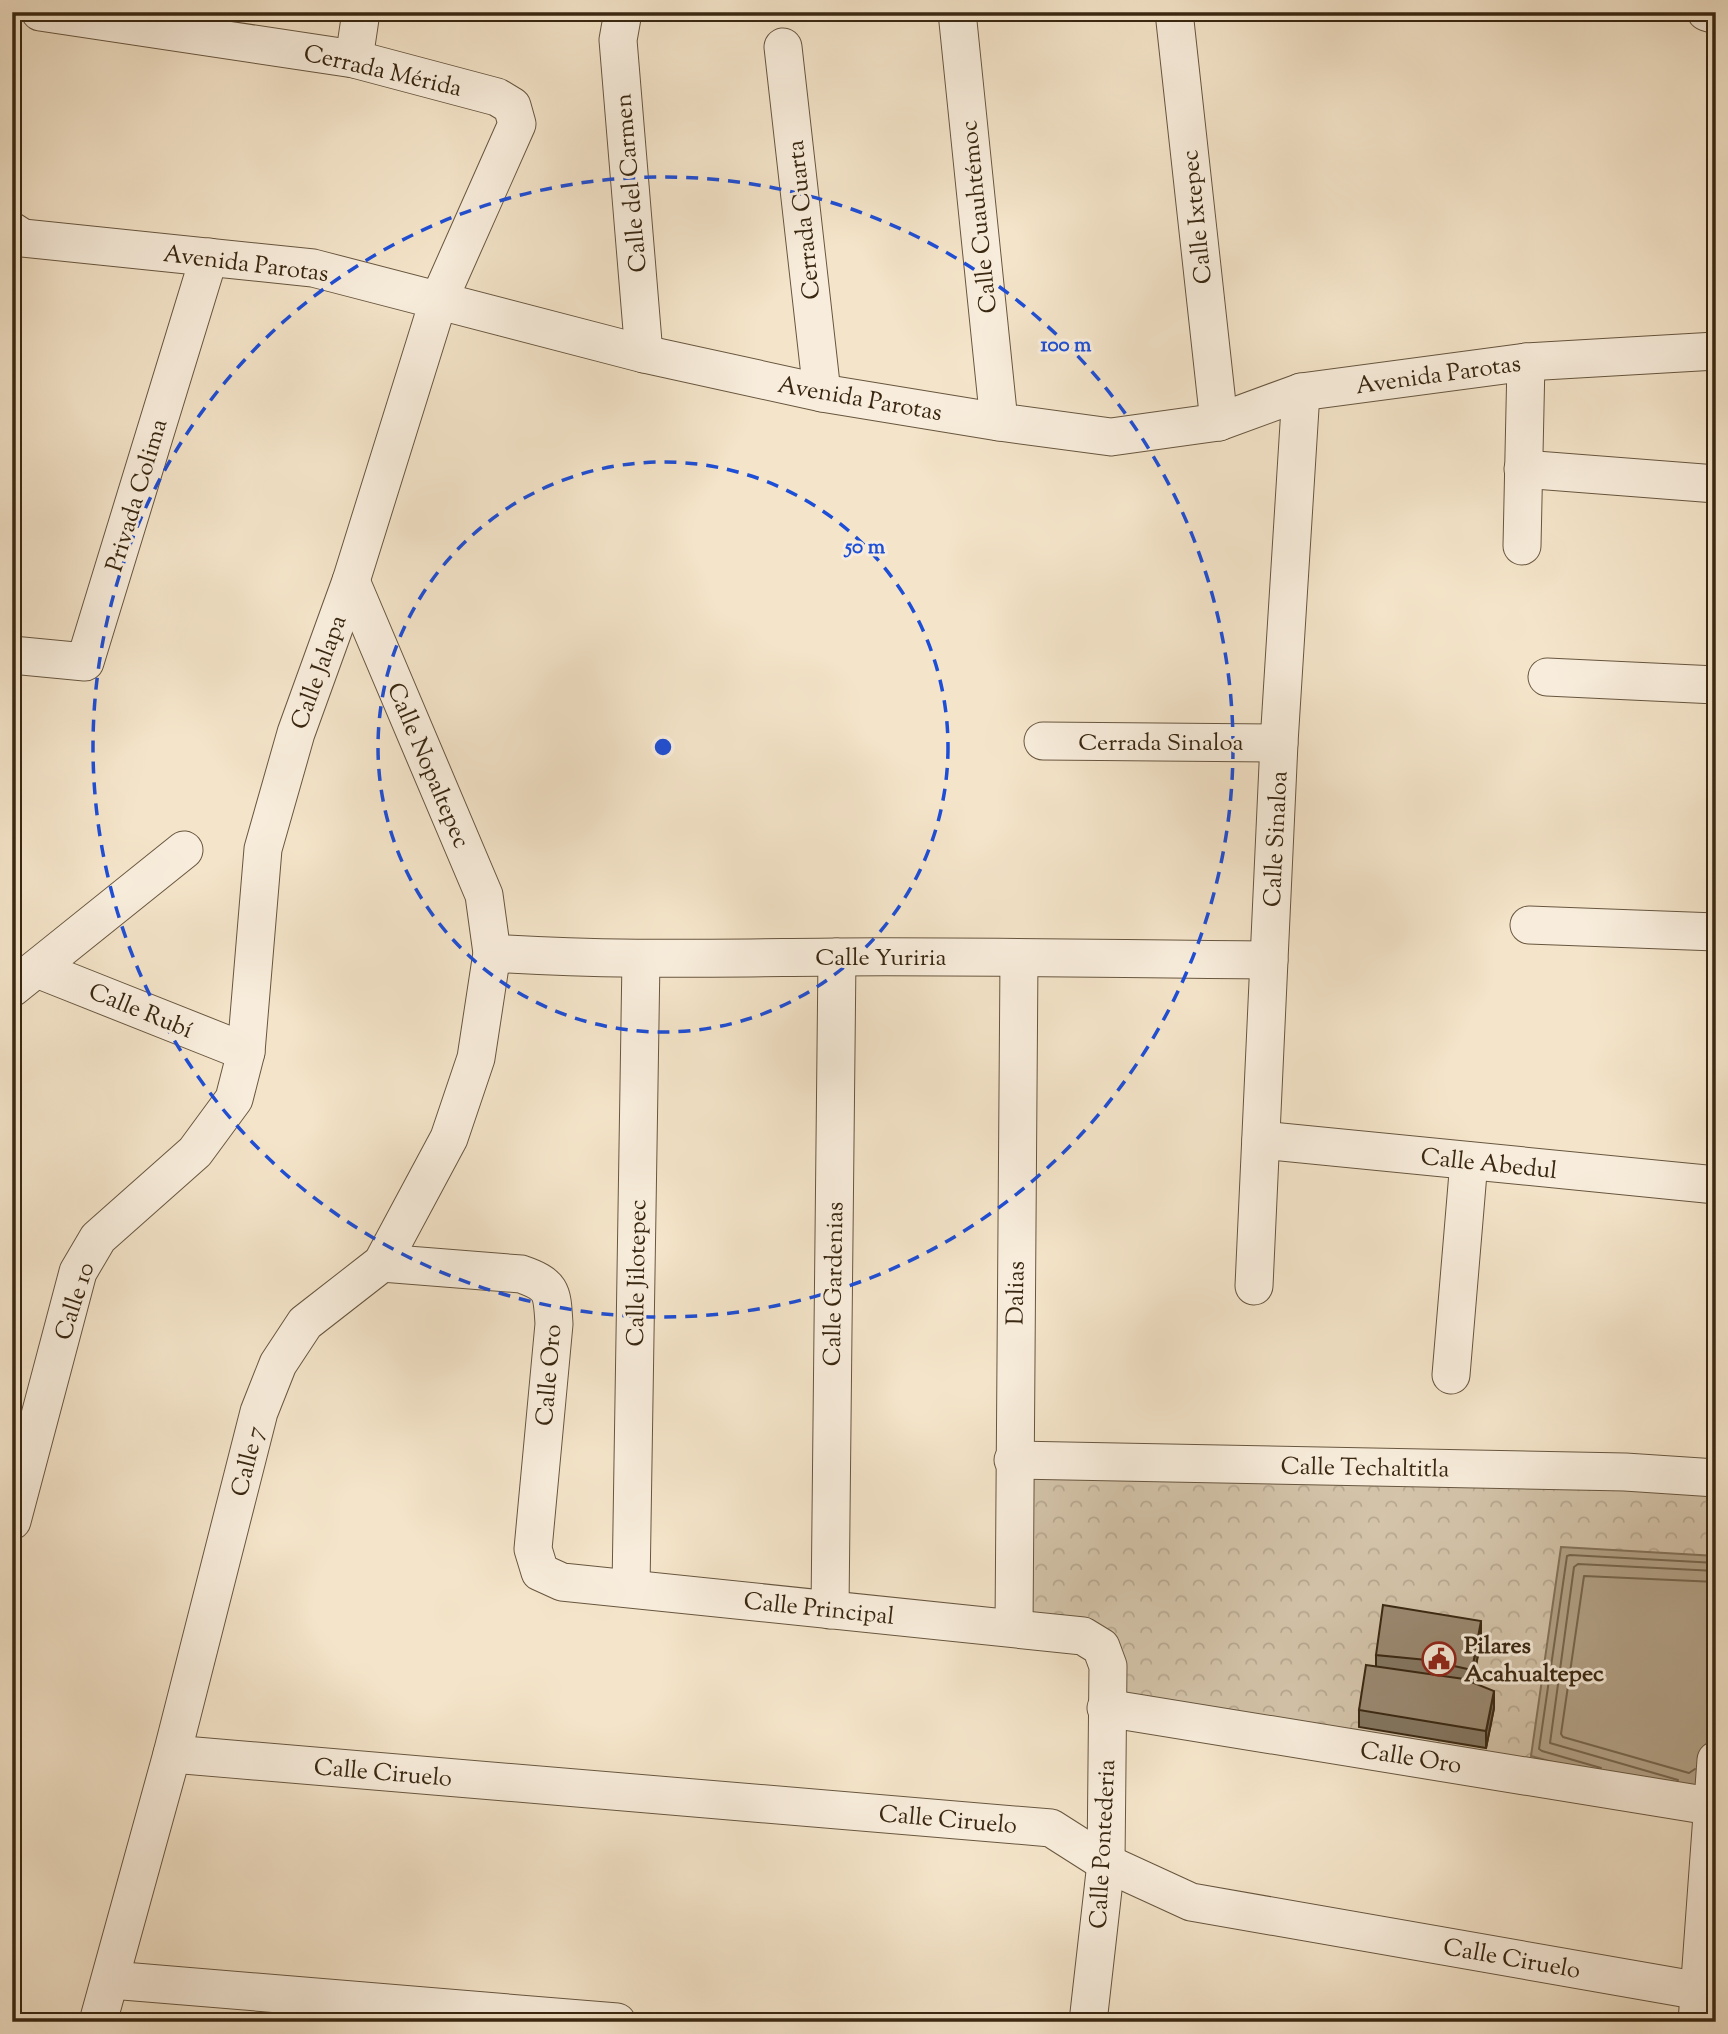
<svg xmlns="http://www.w3.org/2000/svg" width="1728" height="2034" viewBox="0 0 1728 2034" font-family="'Sorts Mill Goudy',serif">
<defs>
<pattern id="park-crowns" width="20" height="18" patternUnits="userSpaceOnUse" patternTransform="scale(1.75)"><rect width="20" height="18" fill="#d4c4aa"/><path d="M2 6a3 3 0 1 1 6 0M12 15a3 3 0 1 1 6 0" fill="none" stroke="#b7a891"/></pattern>
</defs>
<rect width="100%" height="100%" fill="#f4e4c9"/>
<filter id="stains"><feTurbulence type="fractalNoise" baseFrequency=".00286" numOctaves="4"/><feColorMatrix values="0 0 0 0 .2 0 0 0 0 .09 0 0 0 0 .02 0 0 0 .5 -.17"/></filter>
<radialGradient id="worn" r=".72"><stop offset=".6" stop-color="#630" stop-opacity="0"/><stop offset="1" stop-color="#630" stop-opacity=".3"/></radialGradient>
<!-- park -->
<polygon fill="url(#park-crowns)" stroke="#86765e" stroke-width="2" points="1024,1472 1716,1490 1716,1760 1711,1806 1106,1708 1108,1666 1014,1628"/>
<!-- water -->
<polygon fill="#b4a48a" stroke="#83725a" stroke-width="2" points="1561,1547 1716,1556 1716,1741 1711,1806 1531,1756"/>
<g fill="none" stroke-linecap="round" stroke-linejoin="round">
<!-- shore -->
<g stroke="#76664e" stroke-width="2">
<polyline points="1601,1768 1542,1751 1539,1749 1567,1556 1570,1555 1716,1563"/>
<polyline points="1695,1769 1689,1773 1563,1737 1561,1734 1584,1576 1716,1582"/>
<polyline points="1678,1780 1550,1743 1574,1567 1578,1564 1716,1571"/>
</g>
<defs>
<g id="minor">
<polyline points="623,12 618,40 644,354"/>
<polyline points="957,12 999,422"/>
<polyline points="1174,12 1219,422"/>
<polyline points="1706,12 1716,15"/>
<polyline points="783,47 822,393"/>
<polyline points="354,59 361,12"/>
<polyline points="12,231 23,238 313,268 644,354 822,393 999,422 1111,437 1219,422 1301,392 1526,362 1716,351"/>
<polyline points="1523,469 1716,484"/>
<polyline points="1522,546 1526,362"/>
<polyline points="12,655 85,662 209,257"/>
<polyline points="1547,677 1716,685"/>
<polyline points="1043,741 1279,743"/>
<polyline points="1529,925 1716,932"/>
<path d="M492 953C606 961 721 958 836 957 980 956 1125 959 1269 960"/>
<polyline points="37,969 246,1052"/>
<polyline points="12,988 184,850"/>
<polyline points="1261,1140 1716,1185"/>
<path d="M382 1263 521 1274C553 1285 552 1292 554 1324L533 1549 540 1572 562 1582 1083 1636 1101 1647 1108 1666 1106 1863 1088 2022"/>
<polyline points="1254,1286 1279,743 1301,392"/>
<polyline points="1451,1375 1469,1161"/>
<polyline points="1013,1460 1625,1472 1716,1478"/>
<polyline points="12,1521 78,1272 98,1238 195,1152 234,1099 246,1052 263,849 296,733 351,581 438,302 517,124 512,106 497,97 354,59 40,12"/>
<polyline points="631,1588 641,959"/>
<polyline points="830,1610 837,957"/>
<polyline points="1014,1628 1019,958"/>
<polyline points="1106,1708 1716,1807"/>
<polyline points="172,1754 1051,1828 1106,1863 1191,1902 1700,1991"/>
<polyline points="111,1980 617,2022"/>
<polyline points="98,2022 172,1754 259,1412 278,1364 305,1323 382,1263 449,1138 476,1058 492,953 484,895 351,581"/>
<polyline points="1697,2022 1716,1760"/>
</g>
</defs>
<!-- minor casing -->
<use href="#minor" stroke="#68563f" stroke-width="39"/>
<!-- minor -->
<use href="#minor" stroke="#f8eddc" stroke-width="37"/>
</g>
<!-- wall -->
<polygon fill="#847661" stroke="#392711" stroke-width="2" points="1481,1638 1473,1683 1494,1708 1486,1748 1359,1727 1359,1710 1376,1667 1376,1655"/>
<!-- shaded-wall -->
<g fill="#6c604f" stroke="#392711" stroke-width="2">
<polygon points="1481,1621 1481,1638 1472,1687 1472,1670"/>
<polygon points="1494,1691 1494,1708 1486,1748 1486,1731"/>
</g>
<!-- building -->
<g fill="#9a8971" stroke="#392711" stroke-width="2">
<polygon points="1383,1605 1481,1621 1472,1670 1427,1660 1376,1655"/>
<polygon points="1366,1665 1464,1679 1494,1691 1486,1731 1359,1710"/>
</g>
<!-- distance rings -->
<g fill="none" stroke="#1d4ed8" stroke-width="3.5" stroke-dasharray="12 9">
<circle cx="663" cy="747" r="285"/>
<circle cx="663" cy="747" r="570"/>
</g>
<!-- icons -->
<defs>
<symbol id="civic-ring" viewBox="-11 -11 22 22"><circle r="9.5" fill="#f8eddc" stroke="#8f2418" stroke-width="1.5"/><path d="M-.6-6.5H3V-4.5H.6V-3L4-1V1h2V6H-6V1h2V-1L-.6-3ZM-1.2 2.5V6h2.4V2.5Z" fill="#8f2418"/></symbol>
</defs>
<g fill-rule="evenodd">
<use href="#civic-ring" x="1420" y="1640" width="38" height="38"/>
</g>
<g text-anchor="middle" stroke-width="6" stroke-linejoin="round" paint-order="stroke">
<!-- street labels -->
<g font-size="24" fill="#392711" stroke="#f8eddc">
<text transform="translate(383 70) rotate(13)" y="8">Cerrada Mérida</text>
<text transform="translate(630 183) rotate(-95)" y="8">Calle del Carmen</text>
<text transform="translate(978 217) rotate(-96)" y="8">Calle Cuauhtémoc</text>
<text transform="translate(1196 217) rotate(-96)" y="8">Calle Ixtepec</text>
<text transform="translate(803 220) rotate(-96)" y="8">Cerrada Cuarta</text>
<text transform="translate(246 263) rotate(7)" y="8">Avenida Parotas</text>
<text transform="translate(1438 374) rotate(-8)" y="8">Avenida Parotas</text>
<text transform="translate(860 398) rotate(10)" y="8">Avenida Parotas</text>
<text transform="translate(136 495) rotate(-73)" y="8">Privada Colima</text>
<text transform="translate(318 672) rotate(-70)" y="8">Calle Jalapa</text>
<text x="1161" y="750">Cerrada Sinaloa</text>
<text transform="translate(429 765) rotate(67)" y="8">Calle Nopaltepec</text>
<text transform="translate(1275 839) rotate(-87)" y="8">Calle Sinaloa</text>
<text x="881" y="965">Calle Yuriria</text>
<text transform="translate(141 1010) rotate(22)" y="8">Calle Rubí</text>
<text transform="translate(1489 1163) rotate(6)" y="8">Calle Abedul</text>
<text transform="translate(636 1273) rotate(-89)" y="8">Calle Jilotepec</text>
<text transform="translate(833 1284) rotate(-89)" y="8">Calle Gardenias</text>
<text transform="translate(1015 1293) rotate(-89)" y="8">Dalias</text>
<text transform="translate(74 1301) rotate(-72)" y="8">Calle 10</text>
<text transform="translate(548 1375) rotate(-85)" y="8">Calle Oro</text>
<text transform="translate(247 1461) rotate(-76)" y="8">Calle 7</text>
<text transform="translate(1365 1467) rotate(1)" y="8">Calle Techaltitla</text>
<text transform="translate(819 1608) rotate(6)" y="8">Calle Principal</text>
<text transform="translate(1411 1757) rotate(9)" y="8">Calle Oro</text>
<text transform="translate(383 1772) rotate(5)" y="8">Calle Ciruelo</text>
<text transform="translate(948 1819) rotate(5)" y="8">Calle Ciruelo</text>
<text transform="translate(1102 1844) rotate(-87)" y="8">Calle Pontederia</text>
<text transform="translate(1512 1958) rotate(10)" y="8">Calle Ciruelo</text>
</g>
<!-- poi labels -->
<g font-size="24" font-weight="bold" fill="#392711" stroke="#f8eddc" text-anchor="start">
<text x="1464" y="1653">Pilares<tspan x="1464" dy="28">Acahualtepec</tspan></text>
</g>
</g>
<circle cx="663" cy="747" r="10" fill="#1d4ed8" stroke="#f8eddc" stroke-width="3.5"/>
<g font-size="21" text-anchor="middle" font-weight="bold" fill="#1d4ed8" stroke="#f8eddc" stroke-width="6" stroke-linejoin="round" paint-order="stroke">
<text x="1066" y="351">100 m</text>
<text x="865" y="553">50 m</text>
</g>
<!-- margin -->
<rect width="1728" height="2034" fill="none" stroke="#f4e4c9" stroke-width="42"/>
<rect x="14" y="14" width="1700" height="2006" fill="none" stroke="#392711" stroke-width="3.5"/>
<rect x="21" y="21" width="1686" height="1992" fill="none" stroke="#392711" stroke-width="2"/>
<rect width="100%" height="100%" filter="url(#stains)"/>
<rect width="100%" height="100%" fill="url(#worn)"/>
</svg>
